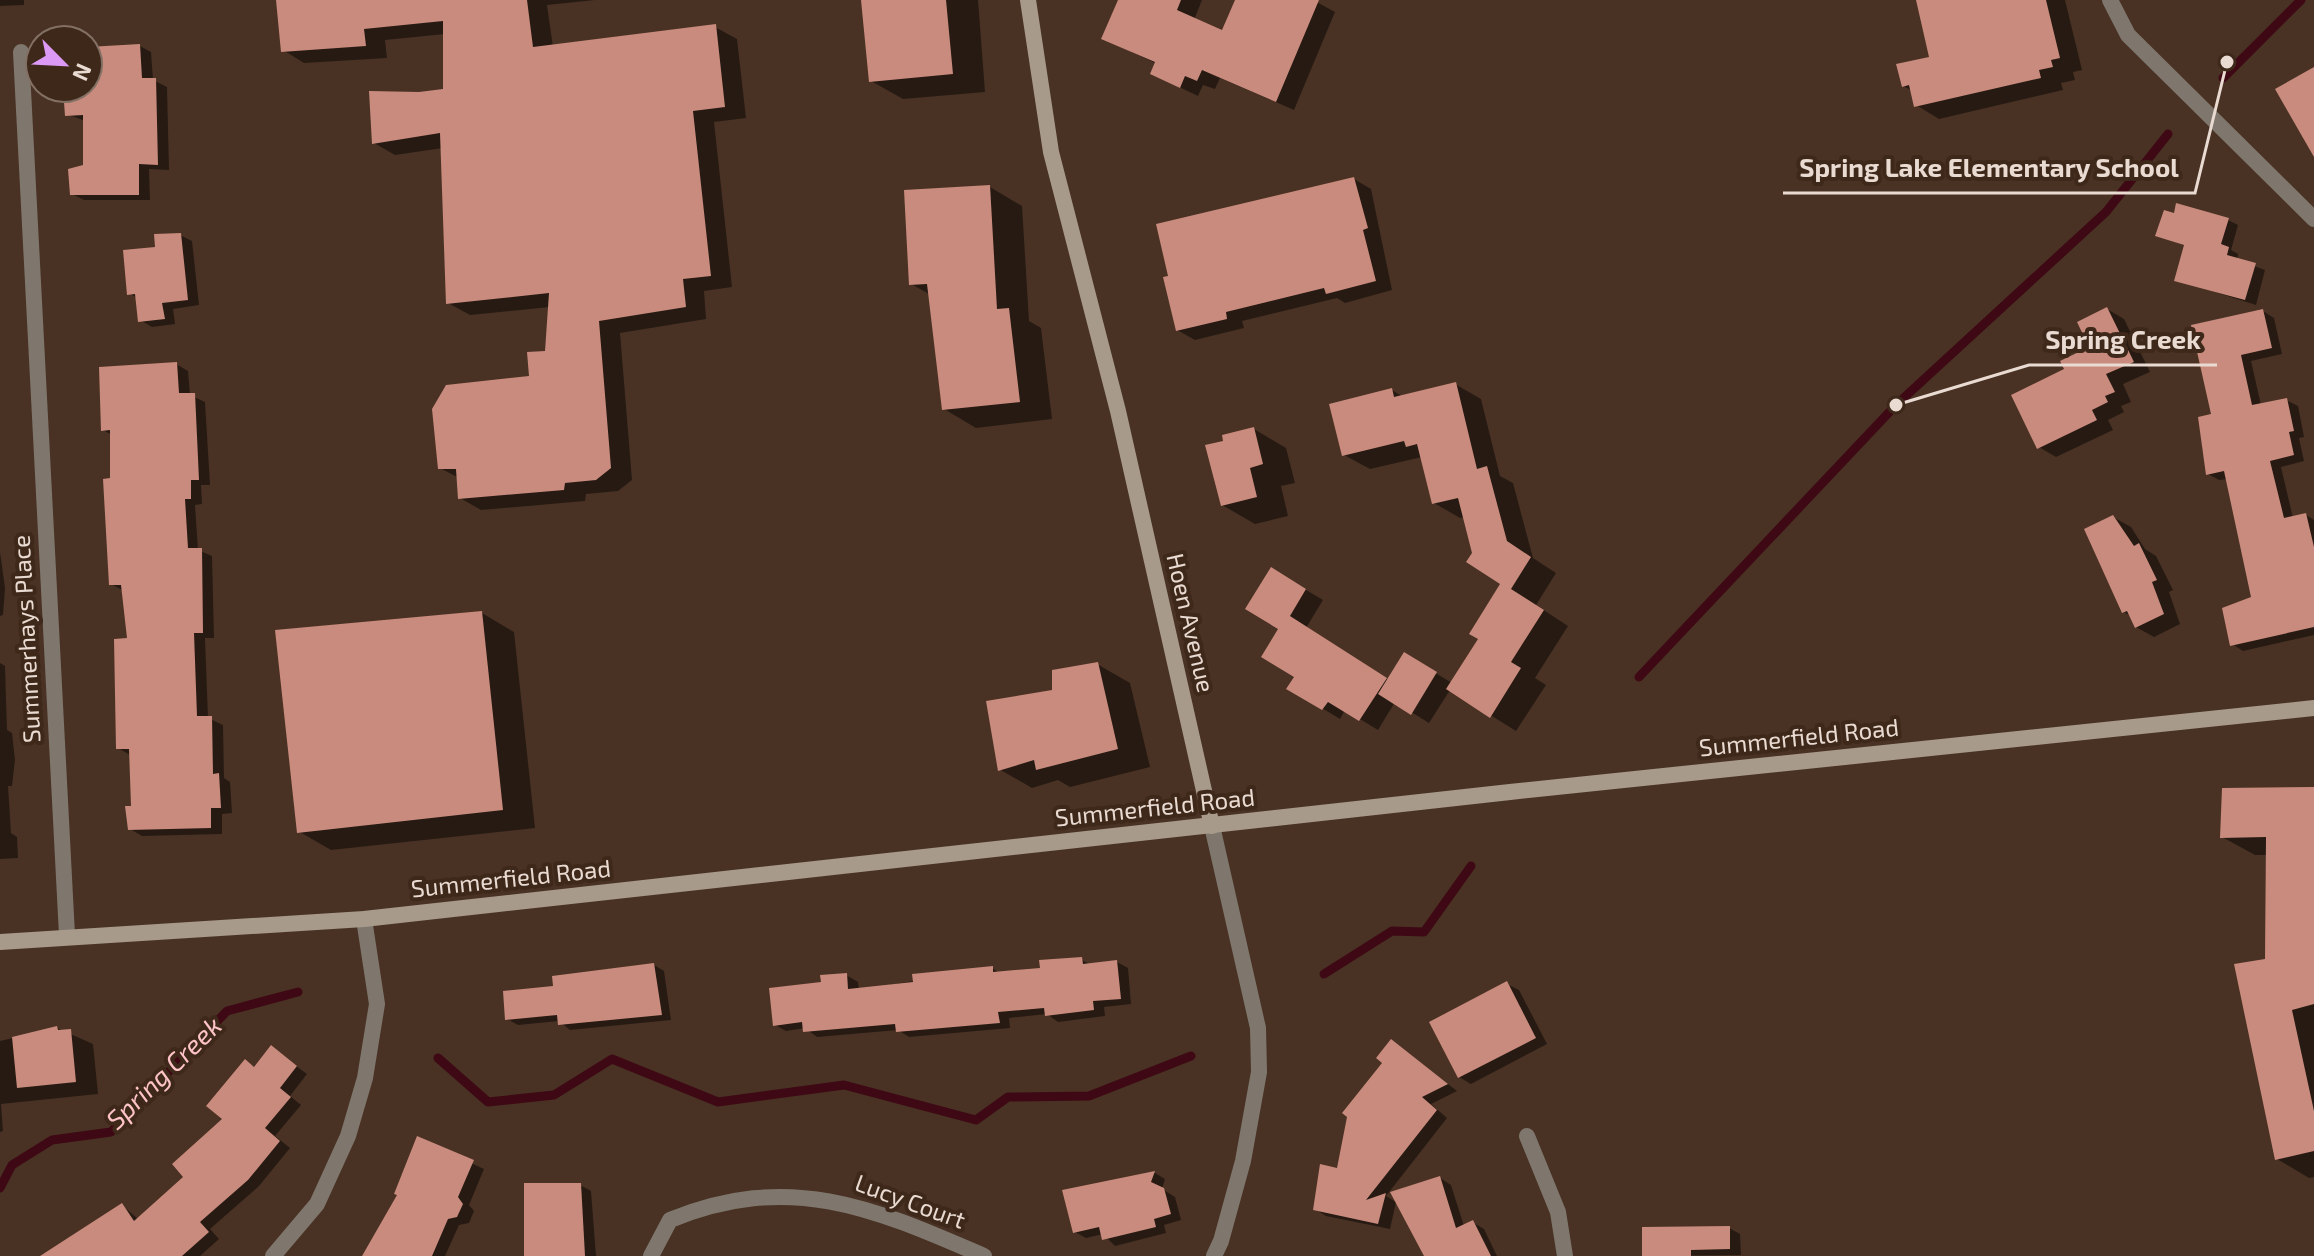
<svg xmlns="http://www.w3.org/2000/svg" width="2314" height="1256" viewBox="0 0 2314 1256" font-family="'Exo 2',sans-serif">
<rect width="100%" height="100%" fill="#493224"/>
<!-- shadow -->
<g fill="#0007">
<polygon points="0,0 24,0 24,5 0,6"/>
<polygon points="278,0 595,0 547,5 553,47 715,27 737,39 746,118 714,122 732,287 704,291 706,319 620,333 632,480 618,491 586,494 585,501 481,510 460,498 459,478 440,468 531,377 547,353 550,307 470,315 448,303 443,148 395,155 374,143 419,94 445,90 445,34 385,40 387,58 304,63 283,50"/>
<polygon points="863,0 978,0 985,92 903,99 871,81"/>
<polygon points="1120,0 1202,0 1194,20 1224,33 1237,0 1313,0 1335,12 1294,110 1220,78 1215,89 1203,85 1198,96 1152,74 1157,64 1103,38"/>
<polygon points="1918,0 2065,0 2082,70 2073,72 2075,80 2061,83 2063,90 1939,119 1916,105 1911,90 1903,86 1931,59"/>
<polygon points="140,46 151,52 153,80 167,87 169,170 149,169 150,200 84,200 72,194 85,167 85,121 67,114 65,88 88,88 88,51"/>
<polygon points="1354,179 1371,189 1392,290 1345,303 1337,298 1242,321 1244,328 1195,340 1177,330"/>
<polygon points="990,187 1022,206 1029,321 1041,328 1052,419 976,428 944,409 931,295 911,284"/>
<polygon points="2228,220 2238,225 2231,250 2238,254 2237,260 2265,270 2256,305 2177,280 2186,246 2158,235"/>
<polygon points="180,235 192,241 199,305 173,309 175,324 152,327 140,320 137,298 129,293 157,249"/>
<polygon points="2107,309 2124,319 2150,372 2123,384 2131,402 2121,406 2124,412 2108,420 2113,430 2056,457 2039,447 2067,370 2091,348"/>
<polygon points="2263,311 2274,318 2282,354 2251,361 2261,405 2286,400 2298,406 2304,437 2299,438 2304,461 2281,467 2293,518 2306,515 2314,520 2314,635 2243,651 2232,644 2254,599 2228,479 2219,480 2208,474 2202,447 2207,446 2213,416 2193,327"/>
<polygon points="176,364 188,371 190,395 205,402 210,485 201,485 202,504 195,505 198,550 212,556 214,638 205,638 208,718 223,725 224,778 230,782 232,813 222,814 222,834 142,836 130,829 133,807 130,755 118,748 129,640 122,590 111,584 112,435 103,430"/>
<polygon points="1455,384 1481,399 1500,476 1513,483 1533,558 1556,573 1536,605 1568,626 1535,678 1546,685 1516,731 1450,690 1429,723 1395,702 1378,730 1345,710 1340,719 1289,688 1297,677 1281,629 1271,569 1323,600 1306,628 1388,680 1404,654 1452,683 1481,639 1503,583 1474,553 1465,517 1460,518 1434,503 1422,457 1370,469 1344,455 1392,390 1403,397"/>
<polygon points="1254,429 1286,448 1295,483 1281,486 1288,516 1255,524 1222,505 1225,442"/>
<polygon points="2113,517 2131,527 2145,549 2156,556 2173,590 2169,592 2180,624 2154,637 2136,627 2132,617 2124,612"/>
<polygon points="0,552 5,588 3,615 0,616"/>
<polygon points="482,613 514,632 535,828 331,850 298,831"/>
<polygon points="0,663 5,666 7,730 12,733 15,760 12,786 8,786 11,833 17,837 18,858 0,859"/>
<polygon points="1097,664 1130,683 1150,767 1070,787 1058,780 1032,788 999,769 1054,691"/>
<polygon points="2314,789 2314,1177 2309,1178 2277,1159 2268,855 2255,855 2222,837"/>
<polygon points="1082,960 1091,965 1117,962 1128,968 1131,1004 1104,1007 1105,1016 1058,1022 1047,1014 1009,1018 1010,1028 909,1037 898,1030 817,1037 805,1028 786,1031 775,1025 824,983 846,975 858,982 859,990 992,968 1001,974 1042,970"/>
<polygon points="654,965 664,971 671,1020 570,1030 559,1021 518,1025 507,1019 555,988"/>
<polygon points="1507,984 1519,990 1547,1044 1471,1084 1459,1077"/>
<polygon points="57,1028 93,1044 98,1094 1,1104 3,1131 0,1132 0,1041"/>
<polygon points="1392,1041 1457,1091 1431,1104 1447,1118 1386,1196 1396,1202 1390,1229 1326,1216 1315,1209 1338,1170"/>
<polygon points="272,1048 307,1074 290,1096 301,1105 275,1136 290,1148 259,1186 210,1229 219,1239 200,1256 59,1256 122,1205 138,1219 186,1177 225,1119 245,1062 256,1068"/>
<polygon points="418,1139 484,1169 469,1205 474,1211 469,1223 459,1225 445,1256 364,1256 400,1194"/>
<polygon points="1155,1173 1165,1179 1162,1189 1175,1197 1181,1220 1164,1225 1166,1233 1115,1246 1103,1234 1086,1238 1075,1232 1064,1191"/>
<polygon points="1440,1178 1451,1185 1464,1226 1472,1222 1484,1229 1497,1256 1426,1256"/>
<polygon points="580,1185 591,1191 596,1256 526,1256"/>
<polygon points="1729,1228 1740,1234 1741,1255 1644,1256"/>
</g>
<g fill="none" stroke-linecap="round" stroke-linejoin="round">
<!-- stream -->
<g stroke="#3e0914" stroke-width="9">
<polyline points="2223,78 2301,0"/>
<polyline points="1639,677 1896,405 2106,212 2168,134"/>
<polyline points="1324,974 1392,931 1424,932 1471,866"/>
<polyline points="438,1058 488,1102 554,1095 612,1059 718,1102 844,1085 976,1120 1008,1097 1089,1096 1191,1056"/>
<polyline points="0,1188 12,1165 52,1140 111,1132 227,1011 298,992"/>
</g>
</g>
<!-- building -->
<g fill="#c98b7d">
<polygon points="276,0 527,0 533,47 716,24 725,107 693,111 711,276 683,279 686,307 599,321 611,468 596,480 565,483 564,490 458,499 456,469 438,469 432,409 446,385 529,376 527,352 545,351 549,293 446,304 440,133 372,144 369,91 419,92 443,89 443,21 364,29 366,46 281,52"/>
<polygon points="861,0 946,0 953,74 869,82"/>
<polygon points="1118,0 1181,0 1177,10 1222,30 1235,0 1319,0 1276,102 1202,70 1197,81 1185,76 1180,88 1150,74 1155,62 1101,39"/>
<polygon points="1916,0 2046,0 2060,58 2051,60 2053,67 2039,70 2041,78 1914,107 1909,85 1902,87 1896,64 1929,57"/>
<polygon points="140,44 142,78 156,78 158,165 139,164 139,195 70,195 68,169 83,165 83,115 65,116 63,88 88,88 88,47"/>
<polygon points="2314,67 2314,157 2275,89"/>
<polygon points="1354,177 1368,228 1363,230 1376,281 1326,294 1324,288 1226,312 1227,319 1176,331 1163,277 1168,276 1156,224"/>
<polygon points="990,185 997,309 1009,308 1020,402 942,410 927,284 909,285 904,190"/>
<polygon points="2176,203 2229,218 2221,244 2229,247 2227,255 2256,263 2245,300 2174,281 2184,245 2155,236 2164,210 2174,213"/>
<polygon points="181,233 188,300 162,303 165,319 138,322 135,294 127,295 123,250 155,247 154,234"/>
<polygon points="2107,307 2134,362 2106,374 2115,392 2105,396 2108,402 2092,410 2097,420 2037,449 2011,395 2064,369 2060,361 2089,347 2077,322"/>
<polygon points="2263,309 2272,348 2241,355 2252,405 2287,398 2294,431 2289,432 2294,455 2270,461 2284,518 2306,513 2314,547 2314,627 2230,646 2222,608 2251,597 2224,471 2206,475 2198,417 2211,414 2191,325"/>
<polygon points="177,362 179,393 195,393 199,480 191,480 191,499 185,499 188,548 202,548 203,633 194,633 197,716 212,716 213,774 219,773 221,808 211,808 211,828 128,830 125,806 131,806 129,749 116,749 114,639 127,638 121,585 109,585 103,479 110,478 110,430 101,431 99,367"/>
<polygon points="1456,382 1477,469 1487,466 1507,541 1531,557 1511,589 1544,610 1511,662 1521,668 1490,718 1446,689 1478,639 1469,634 1500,584 1466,562 1472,553 1458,498 1432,504 1417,444 1406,447 1404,441 1342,456 1329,404 1392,388 1394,397"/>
<polygon points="1254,427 1263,464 1250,468 1257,497 1221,506 1205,445 1223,441 1222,435"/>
<polygon points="2113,515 2134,546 2139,543 2157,580 2152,582 2164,614 2135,628 2127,611 2122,613 2084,529"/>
<polygon points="1271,567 1306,589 1290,616 1387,678 1359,721 1328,702 1322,710 1286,689 1294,677 1261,657 1278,629 1245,609"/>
<polygon points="482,611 503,810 297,833 275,630"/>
<polygon points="1404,652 1437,672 1411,715 1378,694"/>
<polygon points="1098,662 1118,749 1036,770 1034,760 998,771 986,701 1052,690 1052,670"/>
<polygon points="2314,787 2314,1004 2292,1010 2314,1111 2314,1151 2275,1160 2234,964 2265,959 2266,837 2220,838 2222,788"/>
<polygon points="1082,957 1083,964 1117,960 1121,999 1093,1001 1094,1010 1045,1016 1044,1008 998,1012 1000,1023 896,1032 895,1024 803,1032 802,1022 773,1026 769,988 821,982 820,975 847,973 848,989 913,982 912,974 993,966 993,972 1040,968 1039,960"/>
<polygon points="654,963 662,1015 558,1025 557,1015 505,1020 503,991 553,986 552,976"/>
<polygon points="1507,981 1536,1038 1458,1078 1429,1022"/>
<polygon points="57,1026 58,1030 71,1029 76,1082 17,1088 12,1037"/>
<polygon points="1391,1039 1448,1084 1422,1097 1437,1110 1366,1200 1386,1193 1378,1224 1313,1210 1320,1164 1337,1168 1347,1117 1342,1113 1382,1063 1376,1058"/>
<polygon points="271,1045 297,1066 280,1088 291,1097 265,1128 280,1141 248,1180 200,1222 209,1232 182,1256 40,1256 122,1203 134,1221 183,1177 172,1164 222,1119 206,1106 245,1059 254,1067"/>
<polygon points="417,1136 474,1160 458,1197 463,1204 457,1217 448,1219 432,1256 362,1256 397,1195 394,1194"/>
<polygon points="1155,1171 1151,1182 1164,1188 1171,1214 1154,1219 1156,1227 1102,1240 1099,1227 1073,1233 1062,1190"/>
<polygon points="1440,1176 1456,1228 1473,1220 1491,1256 1424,1256 1390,1192"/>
<polygon points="524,1183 581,1183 585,1256 524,1256"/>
<polygon points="1730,1226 1730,1249 1691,1250 1691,1256 1642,1256 1642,1227"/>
</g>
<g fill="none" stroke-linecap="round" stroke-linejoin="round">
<!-- street -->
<g stroke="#7f776d" stroke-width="16">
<polyline points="2110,0 2128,35 2314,219"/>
<polyline points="21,52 67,935"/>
<polyline points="1212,826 1258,1028 1259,1072 1243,1161 1221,1241 1214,1256"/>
<polyline points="1527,1136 1558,1212 1565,1256"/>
<polyline points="273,1256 317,1204 348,1136 365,1078 377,1004 364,919"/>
<path d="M651 1256 670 1220C790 1171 873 1208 984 1256"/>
</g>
<!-- secondary -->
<g stroke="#a79a8a" stroke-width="16">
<polyline points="1028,0 1051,152 1118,411 1212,826"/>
<polyline points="0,942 364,919 1510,792 2314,708"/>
</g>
</g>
<g text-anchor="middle" stroke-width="8" stroke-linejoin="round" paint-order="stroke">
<!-- street labels -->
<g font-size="24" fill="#eadbd2" stroke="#3e281a">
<text transform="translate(1190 623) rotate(77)" y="8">Hoen Avenue</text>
<text transform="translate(27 639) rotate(-93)" y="8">Summerhays Place</text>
<text transform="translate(1799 738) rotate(-6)" y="8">Summerfield Road</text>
<text transform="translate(1155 808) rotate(-6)" y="8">Summerfield Road</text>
<text transform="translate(511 879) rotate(-6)" y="8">Summerfield Road</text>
<text transform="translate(910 1202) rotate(20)" y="8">Lucy Court</text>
</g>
<!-- water labels -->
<g font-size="26" font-style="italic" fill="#fec4c8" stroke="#3e281a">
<text transform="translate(164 1073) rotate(-44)" y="9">Spring Creek</text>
</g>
</g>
<!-- callouts -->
<path fill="none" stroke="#eadbd2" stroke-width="3" d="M2227 62L2195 193H1783M1896 405L2029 365H2217"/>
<g fill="#eadbd2" stroke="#3e281a" stroke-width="3">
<circle cx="2227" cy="62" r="8"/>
<circle cx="1896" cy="405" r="8"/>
</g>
<g font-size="26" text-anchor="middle" font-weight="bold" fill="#eadbd2" stroke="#3e281a" stroke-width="8" stroke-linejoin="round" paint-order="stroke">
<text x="1989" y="177">Spring Lake Elementary School</text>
<text x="2123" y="349">Spring Creek</text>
</g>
<!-- north arrow -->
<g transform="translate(64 64) rotate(114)"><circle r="38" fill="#3e281a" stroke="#837064" stroke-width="2"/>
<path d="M0-6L14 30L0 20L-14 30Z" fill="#dc99f5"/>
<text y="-12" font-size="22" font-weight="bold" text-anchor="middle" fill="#eadbd2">N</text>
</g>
</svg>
